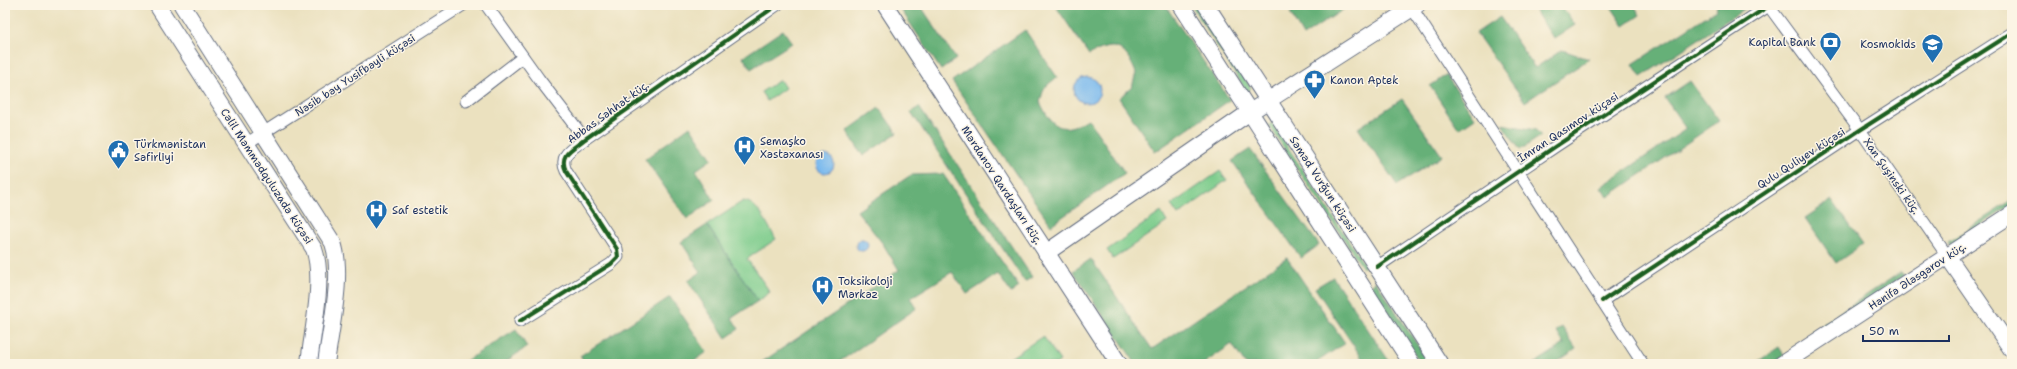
<svg xmlns="http://www.w3.org/2000/svg" width="2017" height="369" viewBox="0 0 2017 369" font-family="'Shantell Sans',sans-serif">
<rect width="100%" height="100%" fill="#fcf5e5"/>
<filter id="ink" filterUnits="userSpaceOnUse"><feTurbulence type="fractalNoise" baseFrequency=".025" numOctaves="2"/><feDisplacementMap in="SourceGraphic" scale="8" xChannelSelector="R" yChannelSelector="G"/><feConvolveMatrix kernelMatrix="1 2 1 2 8 2 1 2 1" color-interpolation-filters="sRGB"/></filter>
<filter id="wash" filterUnits="userSpaceOnUse"><feTurbulence type="fractalNoise" baseFrequency=".012" numOctaves="4" result="noise"/><feDisplacementMap in="SourceGraphic" scale="16" xChannelSelector="R" yChannelSelector="G"/><feGaussianBlur stdDeviation="0.9" result="paint"/><feColorMatrix in="noise" values="0 0 0 0 0 0 0 0 0 0 0 0 0 0 0 0 0 1.4 0 .05"/><feComposite in="paint" operator="in"/></filter>
<g filter="url(#wash)">
<rect width="100%" height="100%" fill="#ebe1bf"/>
<!-- green -->
<g fill="#7dcc8c" stroke="#4c7e75">
<polygon points="1191,5 1197,5 1251,88 1247,92"/>
<polygon points="780,80 785,88 767,101 761,92"/>
<polygon points="1272,123 1365,266 1363,268 1269,125"/>
<polygon points="1220,171 1227,180 1178,215 1171,205"/>
<path d="M743 201C759 202 768 227 776 239L747 259 770 292 758 301 707 225Z"/>
<polygon points="1161,212 1167,222 1113,259 1107,250"/>
<polygon points="1043,336 1060,361 1056,364 1001,364"/>
</g>
<!-- forest -->
<g fill="#66b078" stroke="#40706b">
<polygon points="898,5 920,5 956,59 941,70"/>
<path d="M1061 5H1165L1230 100 1155 152 1119 98 1132 87 1136 73C1125 46 1115 40 1089 55L1057 8Z"/>
<polygon points="1301,5 1350,5 1303,36 1290,13"/>
<polygon points="1531,5 1561,5 1575,25 1554,39"/>
<polygon points="1610,5 1634,5 1640,15 1624,26"/>
<polygon points="1717,5 1745,5 1746,8 1641,77 1633,64 1716,10"/>
<polygon points="1500,17 1535,68 1562,50 1589,59 1525,102 1476,33"/>
<polygon points="783,30 792,43 751,69 743,57"/>
<path d="M1025 30 1057 77 1044 88 1040 102C1052 128 1062 135 1088 119L1125 173 1051 225 952 81Z"/>
<polygon points="1446,75 1475,118 1459,129 1430,86"/>
<polygon points="1690,81 1719,121 1608,197 1601,187 1686,129 1665,98"/>
<polygon points="1402,99 1442,156 1397,185 1358,128"/>
<polygon points="919,107 1032,277 1025,282 911,112"/>
<polygon points="879,108 897,133 863,156 847,131"/>
<polygon points="1502,124 1536,130 1541,136 1520,150"/>
<polygon points="690,126 712,159 696,170 714,200 687,219 645,159"/>
<polygon points="1250,149 1319,245 1301,258 1232,161"/>
<polygon points="943,174 1019,287 1011,293 998,274 967,294 952,272 910,298 917,308 836,364 759,364 899,270 883,244 857,211 911,175"/>
<polygon points="1832,200 1863,244 1836,263 1805,218"/>
<polygon points="2012,200 2012,205 1950,245 1948,242"/>
<polygon points="707,225 758,301 732,318 739,329 726,338 688,281 701,272 681,242"/>
<polygon points="1287,258 1345,343 1314,364 1245,364 1232,344 1203,364 1136,364 1073,271 1091,259 1152,349"/>
<polygon points="1901,272 1904,276 1814,336 1811,332"/>
<polygon points="1333,277 1391,364 1366,364 1315,288"/>
<polygon points="1376,281 1430,364 1421,364 1370,285"/>
<polygon points="670,297 707,352 690,364 585,364 580,356"/>
<polygon points="1562,327 1576,349 1554,364 1534,364 1564,344 1556,331"/>
<polygon points="516,329 527,347 502,364 461,364"/>
<polygon points="1779,347 1784,355 1771,364 1754,364"/>
</g>
<!-- water -->
<g fill="#79b9ee" stroke="#4a74a6">
<circle cx="1087" cy="90" r="13"/>
<circle cx="825" cy="164" r="9"/>
<circle cx="862" cy="245" r="6"/>
</g>
</g>
<g filter="url(#ink)">
<g fill="none" stroke-linecap="round" stroke-linejoin="round">
<defs>
<g id="street">
<polyline points="486,5 539,79 585,139"/>
<polyline points="1410,5 1643,364"/>
<polyline points="1768,5 1860,130 1948,257"/>
<polyline points="466,101 523,57"/>
<polyline points="246,144 463,5"/>
<polyline points="1377,267 1556,146 1770,5"/>
<polyline points="1602,301 1860,130 2012,33"/>
<path d="M520 321 611 264 618 257 617 249 566 171C558 154 573 149 585 139L777 5"/>
</g>
<g id="secondary">
<path d="M157 5 314 249C325 279 312 332 309 364"/>
<path d="M182 5 333 243C344 275 330 330 326 364"/>
<polyline points="885,5 1119,364"/>
<polyline points="1181,5 1412,364"/>
<polyline points="1206,5 1440,364"/>
<polyline points="1046,253 1250,112 1417,5"/>
<polyline points="1948,257 2012,350"/>
<polyline points="1782,364 2012,214"/>
</g>
</defs>
<!-- street casing -->
<use href="#street" stroke="#646d80" stroke-width="13"/>
<!-- secondary casing -->
<use href="#secondary" stroke="#646d80" stroke-width="18"/>
<!-- street -->
<use href="#street" stroke="#fff" stroke-width="11"/>
<!-- secondary -->
<use href="#secondary" stroke="#fff" stroke-width="16"/>
<defs>
<g id="cycleway">
<polyline points="1377,267 1556,146 1770,5"/>
<polyline points="1602,301 1860,130 2012,33"/>
<path d="M520 321 611 264 618 257 617 249 566 171C558 154 573 149 585 139L777 5"/>
</g>
</defs>
<!-- cycleway casing -->
<use href="#cycleway" stroke="#fcf5e5" stroke-width="6"/>
<!-- cycleway -->
<use href="#cycleway" stroke="#1b5e20" stroke-width="4"/>
</g>
</g>
<!-- icons -->
<defs>
<symbol id="bank-pin" viewBox="-11 -11 22 30"><path d="M0 17L-7.5 6A9.5 9.5 0 1 1 7.5 6Z" fill="#1f6fb2" stroke="#fcf5e5"/><path d="M-6-4H6V4H-6ZM0-2.3a2.3 2.3 0 1 0 0 4.6a2.3 2.3 0 1 0 0-4.6Z" fill="#fff"/></symbol>
<symbol id="school-pin" viewBox="-11 -11 22 30"><path d="M0 17L-7.5 6A9.5 9.5 0 1 1 7.5 6Z" fill="#1f6fb2" stroke="#fcf5e5"/><path d="M0-5L7-2L0 1L-7-2ZM-4 1L0 2.5L4 1V4Q0 6-4 4Z" fill="#fff"/></symbol>
<symbol id="pharmacy-pin" viewBox="-11 -11 22 30"><path d="M0 17L-7.5 6A9.5 9.5 0 1 1 7.5 6Z" fill="#1f6fb2" stroke="#fcf5e5"/><path d="M-2-6h4v4h4v4h-4v4h-4v-4h-4v-4h4Z" fill="#fff"/></symbol>
<symbol id="hospital-pin" viewBox="-11 -11 22 30"><path d="M0 17L-7.5 6A9.5 9.5 0 1 1 7.5 6Z" fill="#1f6fb2" stroke="#fcf5e5"/><path d="M-5-5h3v3.5h4V-5h3V5h-3V1.5h-4V5h-3Z" fill="#fff"/></symbol>
<symbol id="civic-pin" viewBox="-11 -11 22 30"><path d="M0 17L-7.5 6A9.5 9.5 0 1 1 7.5 6Z" fill="#1f6fb2" stroke="#fcf5e5"/><path d="M-.6-6.5H3V-4.5H.6V-3L4-1V1h2V6H-6V1h2V-1L-.6-3ZM-1.2 2.5V6h2.4V2.5Z" fill="#fff"/></symbol>
</defs>
<g fill-rule="evenodd">
<use href="#bank-pin" x="1818" y="30" width="25" height="34"/>
<use href="#school-pin" x="1920" y="32" width="25" height="34"/>
<use href="#pharmacy-pin" x="1302" y="68" width="25" height="34"/>
<use href="#hospital-pin" x="732" y="134" width="25" height="34"/>
<use href="#civic-pin" x="106" y="138" width="25" height="34"/>
<use href="#hospital-pin" x="364" y="198" width="25" height="34"/>
<use href="#hospital-pin" x="810" y="274" width="25" height="34"/>
</g>
<g text-anchor="middle" stroke-width="3" stroke-linejoin="round" paint-order="stroke">
<!-- poi labels -->
<g font-size="11" fill="#1b2f5e" stroke="#fcf5e5" text-anchor="start">
<text x="1816" y="46" text-anchor="end">Kapital Bank</text>
<text x="1916" y="48" text-anchor="end">Kosmokids</text>
<text x="1330" y="84">Kanon Aptek</text>
<text x="760" y="145">Semaşko<tspan x="760" dy="13">Xəstəxanası</tspan></text>
<text x="134" y="148">Türkmənistan<tspan x="134" dy="13">Səfirliyi</tspan></text>
<text x="392" y="214">Saf estetik</text>
<text x="838" y="285">Toksikoloji<tspan x="838" dy="13">Mərkəz</tspan></text>
</g>
<!-- street labels -->
<g font-size="11" fill="#1b2f5e" stroke="#fcf5e5">
<text transform="translate(355 75) rotate(-33)" y="4">Nəsib bəy Yusifbəyli küçəsi</text>
<text transform="translate(608 112) rotate(-36)" y="4">Abbas Səhhət küç.</text>
<text transform="translate(1568 127) rotate(-33)" y="4">İmran Qasımov küçəsi</text>
<text transform="translate(1801 158) rotate(-33)" y="4">Qulu Quliyev küçəsi</text>
<text transform="translate(267 176) rotate(57)" y="4">Cəlil Məmmədquluzadə küçəsi</text>
<text transform="translate(1892 176) rotate(55)" y="4">Xan Şuşinski küç.</text>
<text transform="translate(1323 184) rotate(57)" y="4">Səməd Vurğun küçəsi</text>
<text transform="translate(1002 185) rotate(57)" y="4">Mərdanov Qardaşları küç.</text>
<text transform="translate(1917 276) rotate(-33)" y="4">Hənifə Ələsgərov küç.</text>
</g>
</g>
<!-- margin -->
<rect width="2017" height="369" fill="none" stroke="#fcf5e5" stroke-width="20"/>
<!-- scale -->
<path d="M1863 335v6h86v-6" fill="none" stroke="#1b2f5e" stroke-width="2"/>
<text x="1869" y="335" font-size="12" fill="#1b2f5e" stroke="#fcf5e5" stroke-width="3" paint-order="stroke">50 m</text>
</svg>
